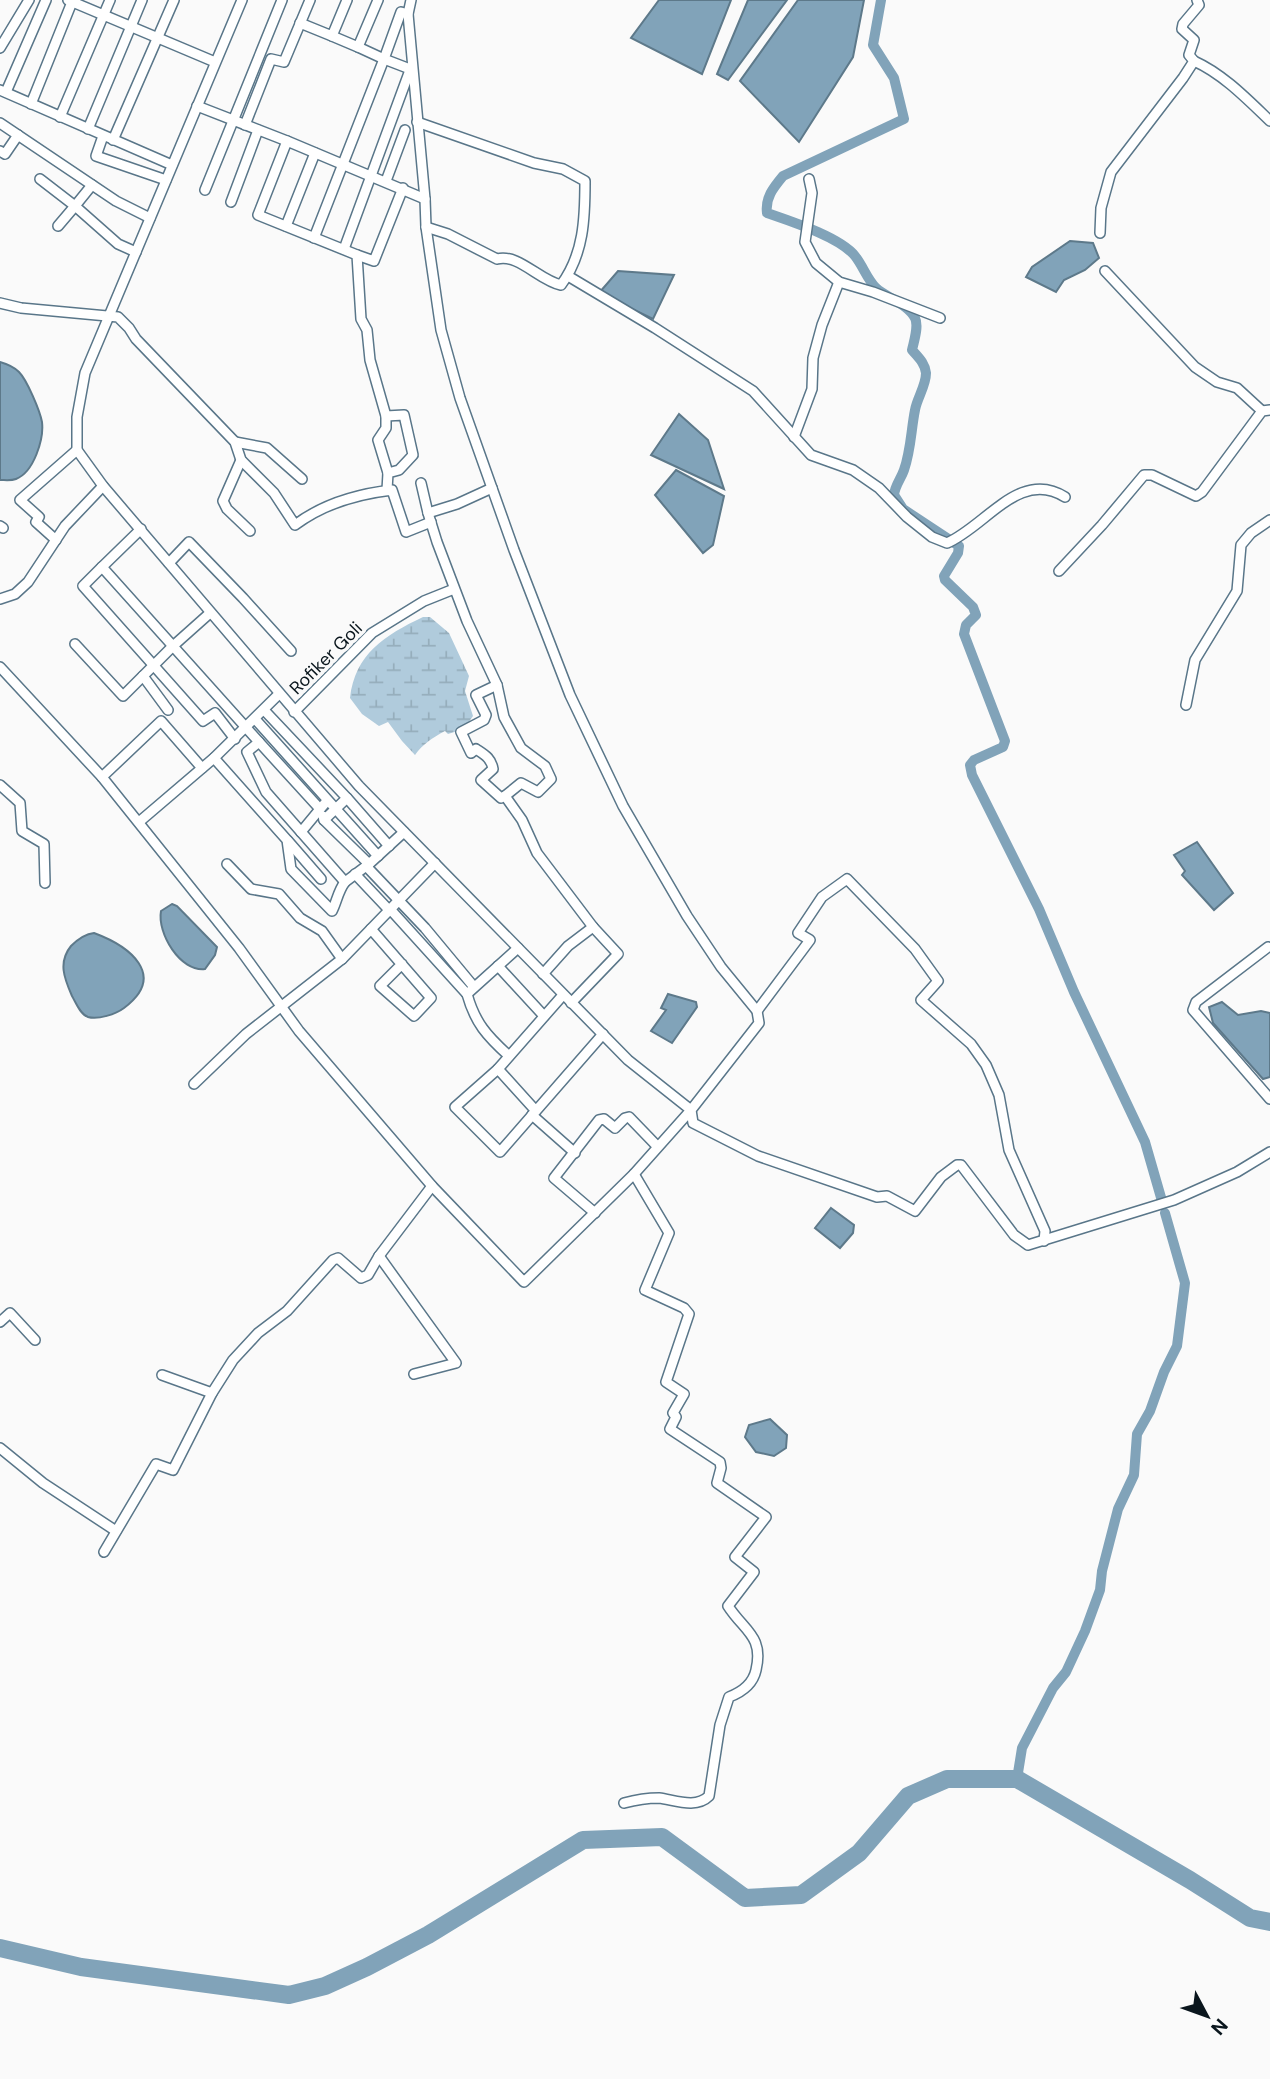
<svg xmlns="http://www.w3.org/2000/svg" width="1270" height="2079" viewBox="0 0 1270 2079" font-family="'DM Sans',sans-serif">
<defs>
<pattern id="wetland-marsh" width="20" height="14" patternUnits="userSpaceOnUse" patternTransform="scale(1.75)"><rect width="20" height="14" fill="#b0cbdc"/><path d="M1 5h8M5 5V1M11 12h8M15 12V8" fill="none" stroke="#96aebc"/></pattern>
</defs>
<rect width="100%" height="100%" fill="#fafafa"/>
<!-- wetland -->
<path fill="url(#wetland-marsh)" d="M423 617H430L449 633 469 676 465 691 473 716 464 729 448 734 445 731C432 738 423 744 415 755L402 741 388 722 379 726 362 714 350 698C355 654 385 635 423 617Z"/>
<!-- water -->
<g fill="#81a3b9" stroke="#5d798a" stroke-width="2">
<polygon points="659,0 731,0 702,74 631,38"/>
<polygon points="748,0 787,0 728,80 717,74"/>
<polygon points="798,0 864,0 853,57 799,142 740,81"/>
<polygon points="1070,241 1093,243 1099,258 1085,270 1064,280 1056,292 1026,277 1032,267"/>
<polygon points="618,271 674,275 653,319 599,293"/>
<path d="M0 362C7 364 14 367 19 372 27 380 40 411 42 422 44 439 34 472 16 479 11 481 5 480 0 480Z"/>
<polygon points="679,414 708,440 724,489 651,455"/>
<polygon points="676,470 724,496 713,545 703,553 655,495"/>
<polygon points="1197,842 1233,893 1214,910 1182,875 1185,871 1174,855"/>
<path d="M172 904 177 906 217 947 215 955 205 969C180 972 157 933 161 911Z"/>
<path d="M94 933C129 946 168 975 124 1008 116 1014 98 1020 88 1017 80 1014 76 1003 72 996 64 978 58 962 71 946 78 939 85 934 94 933Z"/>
<polygon points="668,994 696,1002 697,1007 672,1043 651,1031 666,1010 661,1008"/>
<polygon points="1222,1002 1238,1015 1261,1011 1270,1013 1270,1077 1263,1079 1213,1023 1209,1007"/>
<polygon points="831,1208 854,1225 853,1233 840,1248 815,1228"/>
<polygon points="770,1419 787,1435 786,1448 774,1456 756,1452 745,1437 749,1425"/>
</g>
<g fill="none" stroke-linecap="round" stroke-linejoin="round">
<!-- canal -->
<g stroke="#81a3b9" stroke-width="10">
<path d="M881 0 873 45 894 78 904 119 783 176C773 188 765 198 767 213 790 221 840 237 855 256 863 266 867 279 876 288 887 298 908 304 915 318 919 326 914 341 912 350 918 357 925 363 926 373 926 386 917 398 915 410 911 430 911 450 904 470 901 479 895 485 894 495L903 509 959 546 958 553 944 576 945 580 973 607 976 615 966 625 964 634 1005 741 1003 747 974 760 970 765 972 775 1039 909 1074 992 1145 1142 1162 1201"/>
<polyline points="1017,1779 1022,1748 1053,1688 1066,1672 1085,1631 1100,1590 1102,1571 1118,1509 1134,1475 1137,1434 1150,1411 1164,1372 1177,1346 1185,1283 1165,1213"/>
</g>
<!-- river -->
<polyline stroke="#81a3b9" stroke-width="18" points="0,1948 81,1967 289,1995 325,1986 367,1967 428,1935 583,1840 662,1837 745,1898 801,1895 859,1853 908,1796 947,1779 1017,1779 1190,1880 1250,1918 1270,1922"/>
<defs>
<g id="street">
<polyline points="68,0 215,62"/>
<polyline points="411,0 408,14 425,199 426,227 441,330 460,398 514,550 570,695 623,806 687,916 721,967 757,1011 759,1023 691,1110 693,1123 758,1156 877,1197 887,1196 915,1211 941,1177 957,1165 961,1165 1014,1235 1028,1245 1174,1200 1237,1172 1270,1152"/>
<polyline points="408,14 401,12 384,59 410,69 412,72"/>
<polyline points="300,23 332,36 347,0"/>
<polyline points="332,36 358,47 378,0"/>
<polyline points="0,48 29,0"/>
<path d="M1194 61C1223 74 1247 99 1270 121"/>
<polyline points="0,90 172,165"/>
<polyline points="6,92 46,0"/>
<polyline points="31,104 72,2"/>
<polyline points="197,106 287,141"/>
<polyline points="60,117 110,0"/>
<path d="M417 122 534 163 563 169 585 181C585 218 584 254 561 285 540 281 518 253 497 259L448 234 426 227"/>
<polyline points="0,123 116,201 150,218"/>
<polyline points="245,125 271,59 284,62 310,0"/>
<polyline points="88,129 142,0"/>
<polyline points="103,136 96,156 166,180"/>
<polyline points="113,140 174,0"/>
<polyline points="0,151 5,154 18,135"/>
<polyline points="40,179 75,206 58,226"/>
<polyline points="809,179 812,193 805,242 816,263 839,282 873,292 940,318"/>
<polyline points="386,181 405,130"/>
<polyline points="92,185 75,206 118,244 136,252"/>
<polyline points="205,190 282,0"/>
<polyline points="231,202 258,130"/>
<polyline points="286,226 315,153"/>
<polyline points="1100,233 1101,208 1111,172 1183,78 1194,61 1189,55 1194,40 1182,29 1183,24 1199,5 1197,0"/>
<polyline points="314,238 384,59 358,47"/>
<polyline points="344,249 410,70"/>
<polyline points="357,255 374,261 403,188"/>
<polyline points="1105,271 1195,367 1217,382 1237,388 1262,411"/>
<path d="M568 276 655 328 753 391 811 455 853 470 879 488 907 517 932 537 947 543C985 527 1020 468 1065 497"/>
<path d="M0 303 21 308 118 317 129 328 136 339 235 442 241 460 274 493 295 525C323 504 357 494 392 490L406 532 431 522"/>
<polyline points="386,416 404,415 413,455 399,470 388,473 387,490"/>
<polyline points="794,437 812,389 813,358 822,325 839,282"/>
<polyline points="235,442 267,448 302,479"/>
<polyline points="241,460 223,501 227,509 250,531"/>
<polyline points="388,473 378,440 386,428 386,416 370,360 367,330 361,319 357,255 258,215 287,141 425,199"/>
<polyline points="421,483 428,513"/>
<polyline points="492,488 457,504 428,513 437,542 467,621 497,685 504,717 521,748 545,766 551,779 538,792 521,783 505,796"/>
<polyline points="0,526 3,528"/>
<polyline points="141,529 102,567 259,742"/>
<polyline points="56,540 36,522 39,517 20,500 77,450"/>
<polyline points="169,563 189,542 243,598 291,651"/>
<polyline points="102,567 83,586 203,721 215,713 235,739"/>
<polyline points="1059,571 1102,525 1144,475 1152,475 1196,496 1202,492 1262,411 1270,410"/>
<polyline points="0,599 15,594 28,582 65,526 103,486"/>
<polyline points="75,644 123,696 173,646 210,613"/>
<polyline points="0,667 102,777 239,948 299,1031 432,1186 524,1282 634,1174 691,1110 628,1060 359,786 103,486 77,450 77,417 85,373 242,0"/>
<polyline points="143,676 168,710"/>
<path d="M497 685 476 695 486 715 484 720 461 732 471 753 476 749C485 755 491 758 493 769L481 780 501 798 505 796 522 820 537 853 593 927 618 954 571 1003"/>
<polyline points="1186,705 1195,660 1237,591 1241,545 1251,533 1270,520"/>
<polyline points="264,710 347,798 324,820"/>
<polyline points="294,712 372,633 424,601 454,589"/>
<polyline points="255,719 378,856"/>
<path d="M214 758 287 840 291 869 332 911C337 901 338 891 345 882"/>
<polyline points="102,777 161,721 202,768"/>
<polyline points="0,785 20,803 22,831 44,844 45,883"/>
<polyline points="347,798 389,846"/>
<polyline points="327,801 320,809 259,742 247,752 266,792 345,882 369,864"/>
<polyline points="323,816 324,820 369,864 404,832"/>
<polyline points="139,822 214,758 279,694"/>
<polyline points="301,832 320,809"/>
<polyline points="288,841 321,879"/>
<polyline points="227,864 251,889 279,894 300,918 322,931 342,959"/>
<polyline points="366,866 425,928 474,987"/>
<polyline points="355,874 389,910"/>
<polyline points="390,909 467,994 518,948"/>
<polyline points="371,929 431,998 414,1016 380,986 402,964"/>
<polyline points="1268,947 1196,1002 1193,1010 1270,1099"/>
<polyline points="498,966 544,1016"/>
<polyline points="543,974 568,946 593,927"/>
<path d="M467 994C475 1023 487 1036 509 1056"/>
<polyline points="757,1011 810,940 798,933 822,897 847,879 915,949 938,981 921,1000 971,1044 986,1065 999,1095 1009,1150 1045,1231 1044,1241"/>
<polyline points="498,1069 563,995"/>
<polyline points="194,1084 246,1034 342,959 435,863"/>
<polyline points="536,1111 498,1069 455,1107 500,1152 603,1034"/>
<polyline points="532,1115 575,1153"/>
<polyline points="595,1213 554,1178 599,1120 604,1119 615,1128 625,1118 629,1117 657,1146"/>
<polyline points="379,1256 456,1363 414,1374"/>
<polyline points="0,1322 10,1313 35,1340"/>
<polyline points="162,1375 212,1393"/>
<polyline points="0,1448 43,1483 116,1531"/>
<polyline points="104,1552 156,1464 173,1470 212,1393 233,1360 258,1333 287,1311 333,1260 338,1258 361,1278 368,1275 379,1256 432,1186"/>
<path d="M624 1803C635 1800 648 1798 659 1798 675 1800 696 1809 709 1796L720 1725 729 1697C742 1692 753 1684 756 1670 764 1636 744 1631 728 1606L754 1572 735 1557 766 1517 717 1483 721 1468 720 1462 670 1429 676 1417 673 1413 684 1394 666 1382 689 1314 684 1308 645 1290 669 1233 634 1174"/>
</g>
</defs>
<!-- street casing -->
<use href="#street" stroke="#597689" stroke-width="12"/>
<!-- street -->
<use href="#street" stroke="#fff" stroke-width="9"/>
</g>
<g text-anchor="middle" stroke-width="7" stroke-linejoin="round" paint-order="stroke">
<!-- street labels -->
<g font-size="18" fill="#0a161d" stroke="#fafafa">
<text transform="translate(326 658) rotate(-45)" y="6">Rofiker Goli</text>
</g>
</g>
<!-- north arrow -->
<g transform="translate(1207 2016) rotate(131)" stroke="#fafafa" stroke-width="5" paint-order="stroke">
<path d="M0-5L12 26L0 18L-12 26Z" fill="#0a161d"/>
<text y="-10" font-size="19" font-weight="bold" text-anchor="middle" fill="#0a161d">N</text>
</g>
</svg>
